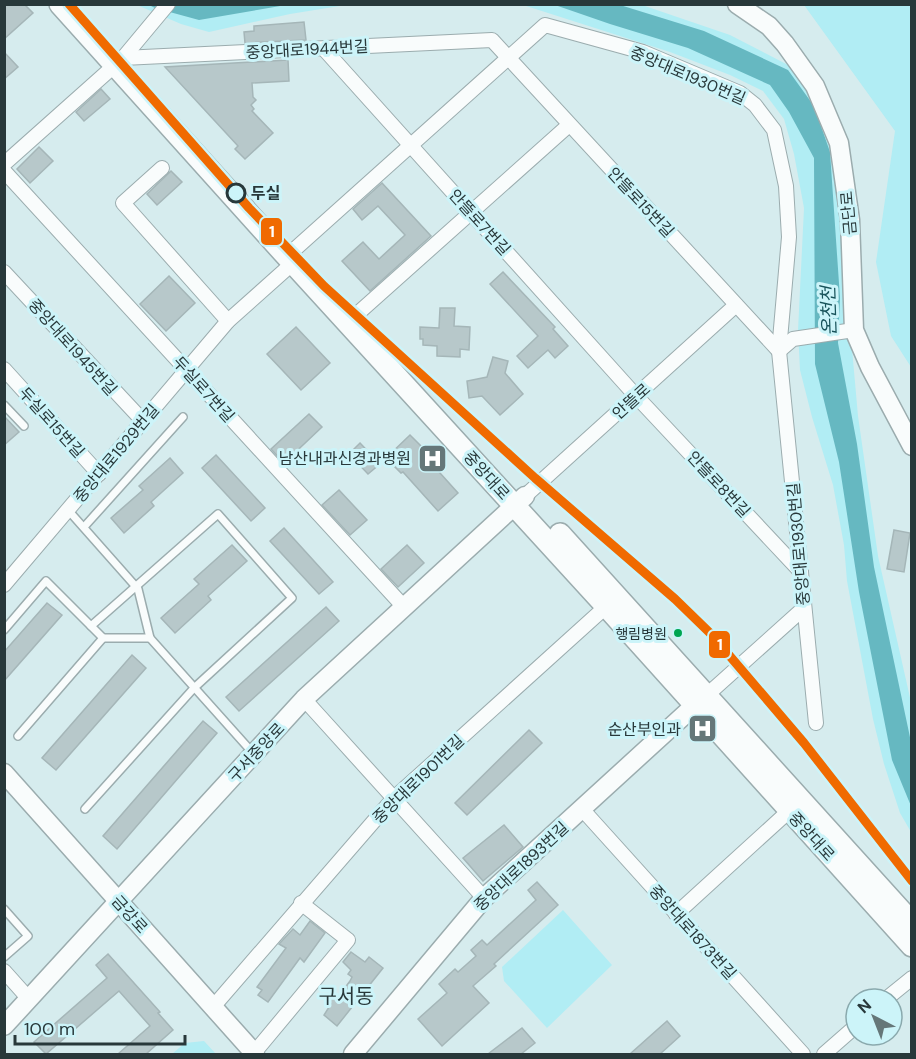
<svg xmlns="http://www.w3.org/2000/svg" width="916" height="1059" viewBox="0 0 916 1059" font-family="'DM Sans','Noto Sans KR',sans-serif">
<rect width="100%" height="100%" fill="#d6ecee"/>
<!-- green -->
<g fill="#b1edf4">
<polygon points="137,5 346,5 290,14 209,32 181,24"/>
<polygon points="523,5 642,5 730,35 790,66 802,76 834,146 858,416 878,556 911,702 911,832 900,813 884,764 873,719 847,581 844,545 833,485 812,417 800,370 798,331 804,208 794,154 784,119 763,91 730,75 670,52"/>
<polygon points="804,5 911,5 911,367 891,336 876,262 895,131"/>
<polygon points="563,910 612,965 547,1028 504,981 502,967"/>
<polygon points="204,1041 216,1054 172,1054 185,1043"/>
</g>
<!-- water -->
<g fill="#66b8c1">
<polygon points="149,5 286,5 199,20 155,8"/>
<polygon points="555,5 620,5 704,31 788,70 814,106 830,152 840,298 838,343 857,444 874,567 911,742 911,806 892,760 859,592 839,462 815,364 814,158 789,112 770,85 688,48 610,24"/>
</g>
<!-- building -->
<g fill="#b7c8ca" stroke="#a5b6b8" stroke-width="1.5">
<polygon points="4,4 24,4 33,13 4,39"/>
<polygon points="304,22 306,40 245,43 244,32 254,31 254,26"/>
<polygon points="4,52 18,67 4,79"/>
<polygon points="288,60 289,81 252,83 253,97 256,100 251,105 254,109 252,111 273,133 245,159 235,149 238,146 165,67"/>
<polygon points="101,89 110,99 84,121 76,112"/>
<polygon points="39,147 53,161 30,183 17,169"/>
<polygon points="171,171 182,182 157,205 147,194"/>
<polygon points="382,183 431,236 370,291 342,261 363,242 379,259 405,235 378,206 362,220 353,209"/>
<polygon points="503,272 555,327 553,329 568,346 555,358 548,350 528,368 517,356 538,336 490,284"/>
<polygon points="169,276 195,303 166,331 140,304"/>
<polygon points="440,308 455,308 454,326 470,327 469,350 460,349 460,357 437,356 437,346 423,345 423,339 420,339 420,327 439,328"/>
<polygon points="296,327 330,363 301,390 267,354"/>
<polygon points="493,357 508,361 505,373 523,394 500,415 482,396 469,398 467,381 487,377"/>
<polygon points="309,414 322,427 284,463 271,449"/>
<polygon points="4,416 19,432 4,445"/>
<polygon points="410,435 425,450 422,453 458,493 438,511 403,472 401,473 386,458"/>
<polygon points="360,443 380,464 368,474 349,454"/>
<polygon points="216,455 265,508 251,521 202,468"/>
<polygon points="170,458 183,473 151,502 154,506 124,533 111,518 143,490 139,486"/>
<polygon points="339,490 367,520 350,535 322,505"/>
<polygon points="284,528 333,582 319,594 270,541"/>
<polygon points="894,530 910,533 904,572 887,569"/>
<polygon points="232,545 247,561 208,596 211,600 175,633 161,618 199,584 194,579"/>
<polygon points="407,545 424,563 398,587 381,569"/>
<polygon points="47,603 62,615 4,681 4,652"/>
<polygon points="326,607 339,621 239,711 226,697"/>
<polygon points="132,655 146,668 56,770 42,758"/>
<polygon points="203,721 217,733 117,849 103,836"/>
<polygon points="529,730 542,743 467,815 455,803"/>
<polygon points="504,825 523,847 483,881 463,858"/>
<polygon points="537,882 558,905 494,964 496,966 473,986 489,1003 442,1046 418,1019 447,993 439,984 455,969 458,972 476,956 471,950 482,940 487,945 536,900 528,890"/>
<polygon points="310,921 325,933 304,962 300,958 268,1002 258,995 262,990 257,987 286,948 279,944 293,929 300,935"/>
<polygon points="351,952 365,962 369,957 383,968 337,1026 324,1015 331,1004 328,1003 334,995 338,997 350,981 352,977 348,974 351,970 343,962"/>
<polygon points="108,954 160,1012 158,1013 173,1030 146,1054 118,1054 150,1026 119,991 46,1054 34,1042 107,978 96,965"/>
<polygon points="667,1021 680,1036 660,1054 630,1054"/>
<polygon points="522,1028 535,1043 521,1054 488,1054"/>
</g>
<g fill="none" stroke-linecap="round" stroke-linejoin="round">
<defs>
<g id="lane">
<polyline points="4,405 24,426"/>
<polyline points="68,510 138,589 150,638 252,752"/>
<polyline points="84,527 183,417"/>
<polyline points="4,630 46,581 103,638 18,736"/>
<polyline points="103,638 150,638"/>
<polyline points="85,809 194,688 292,598 218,514 91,626"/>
<polyline points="4,909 28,936 4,957"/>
</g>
<g id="street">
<polyline points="324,49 636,396 801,572"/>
<polyline points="123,58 492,40 779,351 793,339 854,330"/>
<polyline points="4,164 123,58 168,4"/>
<polyline points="162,168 123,203 228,321"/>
<polyline points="4,171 404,607"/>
<polyline points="295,249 545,25 643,52 740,93 755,105 774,130 786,186 789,237 779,351 816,723"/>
<polyline points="4,272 143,421"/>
<polyline points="356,315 569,125"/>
<polyline points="4,369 99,474"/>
<polyline points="525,496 736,305"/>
<polyline points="4,585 228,321 293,263"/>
<polyline points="707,695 804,608"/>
<polyline points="304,699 484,898"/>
<polyline points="582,809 803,1054"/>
<polyline points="676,914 789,811"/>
<polyline points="4,971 29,999"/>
<polyline points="886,999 912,978"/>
<polyline points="213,1007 393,799 610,603"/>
<polyline points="254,1053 348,940 301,903"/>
<polyline points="824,1054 856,1026"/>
</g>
<g id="secondary">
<polyline points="737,4 769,26 785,44 815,86 839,143 850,220 854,330 870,367 912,446"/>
<polyline points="4,773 255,1054"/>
<polyline points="4,1026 304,699 525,496"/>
<polyline points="353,1054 484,898 705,696"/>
</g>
<g id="primary">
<polyline points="60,4 282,251 606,606 912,946"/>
<polyline points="560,534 912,923"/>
</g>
</defs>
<!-- lane casing -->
<use href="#lane" stroke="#9bacae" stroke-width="10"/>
<!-- street casing -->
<use href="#street" stroke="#9bacae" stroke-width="16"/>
<!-- secondary casing -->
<use href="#secondary" stroke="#9bacae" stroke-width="21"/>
<!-- primary casing -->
<use href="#primary" stroke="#9bacae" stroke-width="24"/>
<!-- lane -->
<use href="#lane" stroke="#f9fcfc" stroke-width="7"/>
<!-- street -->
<use href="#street" stroke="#f9fcfc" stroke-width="14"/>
<!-- secondary -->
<use href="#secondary" stroke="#f9fcfc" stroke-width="18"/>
<!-- primary -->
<use href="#primary" stroke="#f9fcfc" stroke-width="21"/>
<defs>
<polyline id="metro-1" points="69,4 249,208 324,286 535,478 675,599 711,634 804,743 912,881"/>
</defs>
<!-- metro-1 casing -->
<use href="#metro-1" stroke="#ccf4f9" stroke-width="14"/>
<!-- metro-1 -->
<use href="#metro-1" stroke="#f06a00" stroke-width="9"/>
</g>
<!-- icons -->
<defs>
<symbol id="hospital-square" viewBox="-11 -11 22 22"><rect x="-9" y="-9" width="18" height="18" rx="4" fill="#657779" stroke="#ccf4f9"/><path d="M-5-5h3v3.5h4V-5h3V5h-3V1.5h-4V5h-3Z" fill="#fff"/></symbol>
</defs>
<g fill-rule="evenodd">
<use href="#hospital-square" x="416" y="442" width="33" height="33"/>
<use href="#hospital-square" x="686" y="712" width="33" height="33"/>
</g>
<!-- markers -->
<circle fill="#ccf4f9" stroke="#28383a" stroke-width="3" cx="236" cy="193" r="9"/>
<circle fill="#00a651" stroke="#ccf4f9" stroke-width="2" cx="678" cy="633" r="5"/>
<g text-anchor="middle" stroke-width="6" stroke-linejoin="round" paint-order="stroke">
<!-- bus labels -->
<g font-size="14" fill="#28383a" stroke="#ccf4f9" text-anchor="end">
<text x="667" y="639">행림병원</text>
</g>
<!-- street labels -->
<g font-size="16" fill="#28383a" stroke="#ccf4f9">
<text transform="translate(307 49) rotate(-3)" y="6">중앙대로1944번길</text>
<text transform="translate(688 75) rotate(23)" y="6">중앙대로1930번길</text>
<text transform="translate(641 202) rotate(47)" y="6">안뜰로15번길</text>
<text transform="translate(848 213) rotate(-95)" y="6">금단로</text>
<text transform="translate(480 222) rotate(48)" y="6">안뜰로7번길</text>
<text transform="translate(73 347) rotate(48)" y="6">중앙대로1945번길</text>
<text transform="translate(204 389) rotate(48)" y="6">두실로7번길</text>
<text transform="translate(631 401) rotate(-42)" y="6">안뜰로</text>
<text transform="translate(52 422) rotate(48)" y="6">두실로15번길</text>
<text transform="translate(116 453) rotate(-50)" y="6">중앙대로1929번길</text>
<text transform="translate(487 475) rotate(48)" y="6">중앙대로</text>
<text transform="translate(719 484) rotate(47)" y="6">안뜰로8번길</text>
<text transform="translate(798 544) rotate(-95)" y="6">중앙대로1930번길</text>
<text transform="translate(256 752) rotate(-47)" y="6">구서중앙로</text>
<text transform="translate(418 779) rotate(-44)" y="6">중앙대로1901번길</text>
<text transform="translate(812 836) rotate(48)" y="6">중앙대로</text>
<text transform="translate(521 866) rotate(-43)" y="6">중앙대로1893번길</text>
<text transform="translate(130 914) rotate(48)" y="6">금강로</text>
<text transform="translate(693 932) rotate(48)" y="6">중앙대로1873번길</text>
</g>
<!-- stop labels -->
<g font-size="16" font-weight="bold" fill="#28383a" stroke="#ccf4f9" text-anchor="start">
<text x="251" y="199">두실</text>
</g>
<!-- poi labels -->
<g font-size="16" fill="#28383a" stroke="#ccf4f9" text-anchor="end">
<text x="411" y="464">남산내과신경과병원</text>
<text x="681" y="735">순산부인과</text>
</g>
<!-- water labels -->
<g font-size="18" font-style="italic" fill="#18535a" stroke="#ccf4f9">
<text transform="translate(829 311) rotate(-92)" y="6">온천천</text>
</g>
<!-- quarter labels -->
<g font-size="20" fill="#28383a" stroke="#ccf4f9">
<text x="346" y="1003">구서동</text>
</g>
</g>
<g stroke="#ccf4f9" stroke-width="2">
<rect x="260" y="217" width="23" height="29" rx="6" fill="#f06a00"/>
<rect x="708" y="630" width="23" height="29" rx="6" fill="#f06a00"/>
</g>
<g font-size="16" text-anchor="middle" font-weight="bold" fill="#fff">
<text x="272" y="237">1</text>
<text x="720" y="650">1</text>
</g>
<!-- border -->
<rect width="916" height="1059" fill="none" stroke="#28383a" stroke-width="12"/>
<!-- north arrow -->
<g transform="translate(874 1017) rotate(318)"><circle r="28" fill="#ccf4f9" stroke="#8aa9ad" stroke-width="1.5"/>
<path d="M0-4.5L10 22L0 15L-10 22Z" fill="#657779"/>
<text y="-9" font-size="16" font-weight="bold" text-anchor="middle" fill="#28383a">N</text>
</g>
<!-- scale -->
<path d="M15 1035v9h170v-9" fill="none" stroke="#28383a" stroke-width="3"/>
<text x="24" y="1035" font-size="18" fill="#28383a" stroke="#ccf4f9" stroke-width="4.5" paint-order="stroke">100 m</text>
</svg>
